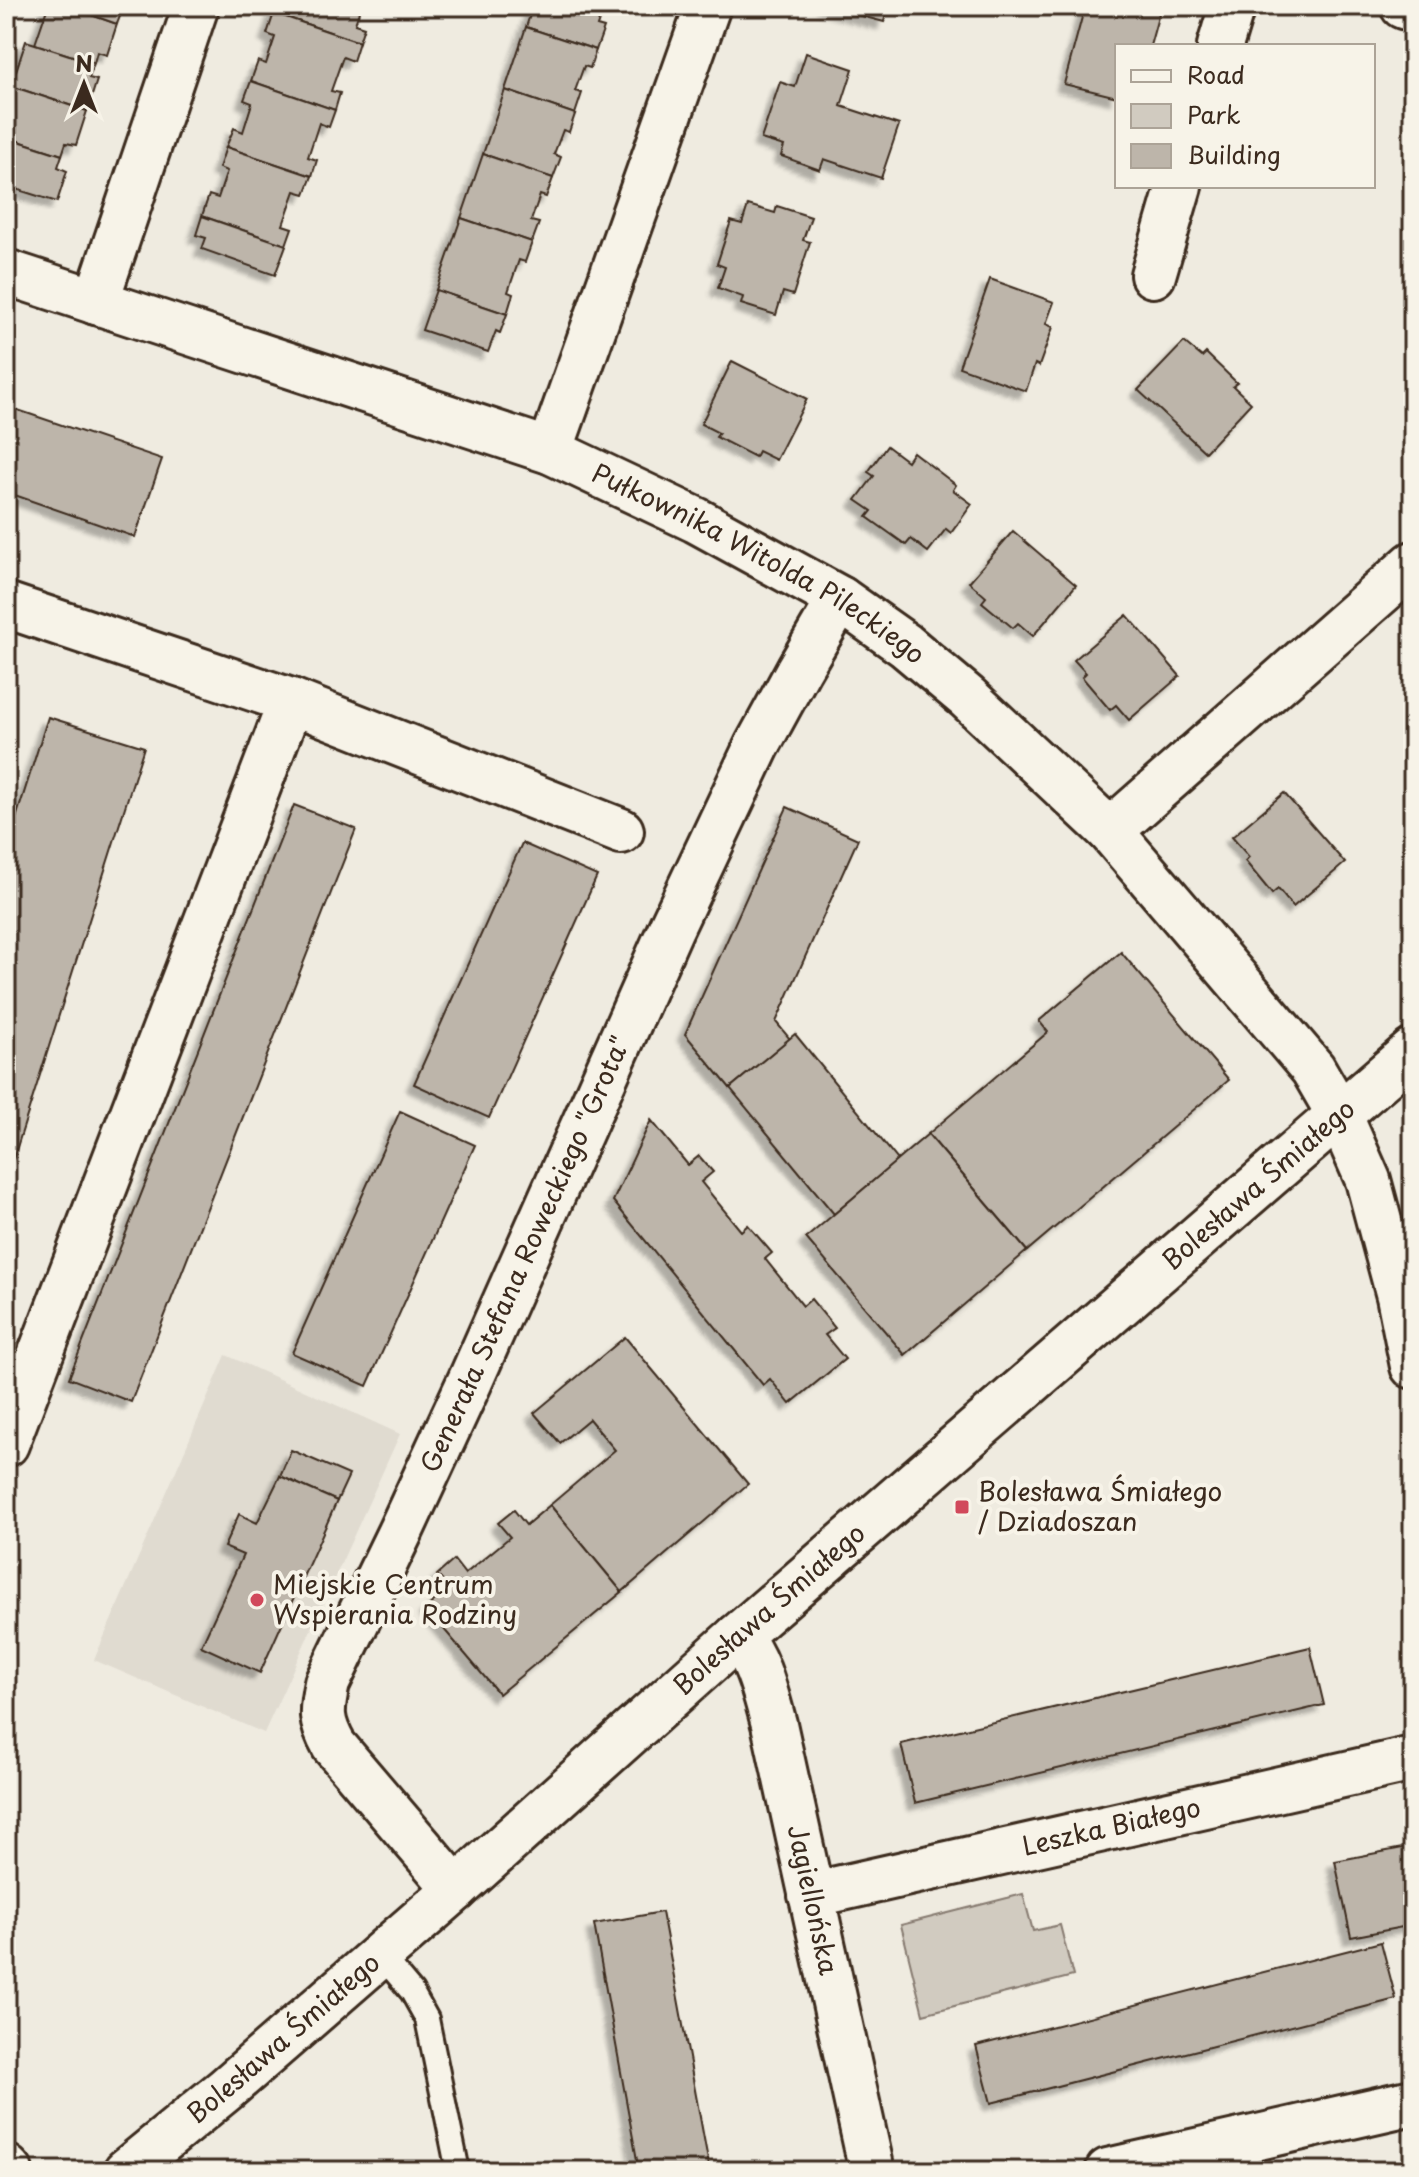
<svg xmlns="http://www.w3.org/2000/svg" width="1419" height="2177" viewBox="0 0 1419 2177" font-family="'Playpen Sans',sans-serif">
<defs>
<filter id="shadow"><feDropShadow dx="-7" dy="7" stdDeviation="2" flood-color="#0004"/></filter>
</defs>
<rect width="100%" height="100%" fill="#efebe0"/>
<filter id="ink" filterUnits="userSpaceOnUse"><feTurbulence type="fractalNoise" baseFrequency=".0125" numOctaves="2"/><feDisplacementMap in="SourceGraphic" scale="16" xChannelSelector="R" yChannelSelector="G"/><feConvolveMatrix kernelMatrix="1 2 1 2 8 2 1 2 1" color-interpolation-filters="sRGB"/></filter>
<g filter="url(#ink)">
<!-- built -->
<polygon fill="#e0dbd0" points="226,1355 400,1434 264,1733 94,1660"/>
<!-- green -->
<polygon fill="#d1cbc0" stroke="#867a6f" stroke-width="2" points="1023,1894 1033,1931 1060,1925 1073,1976 923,2014 901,1925"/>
<!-- building -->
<g fill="#bdb5aa" stroke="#3b2a1e" stroke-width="2" filter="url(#shadow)">
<polygon points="48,6 66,6 117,24 107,55 97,52 94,63 35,44"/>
<polygon points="66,6 124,6 117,24"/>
<polygon points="277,6 361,6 355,24 364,27 359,42 274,13"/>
<polygon points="533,6 604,6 597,26 604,28 596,50 526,27"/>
<polygon points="824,6 888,6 884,22"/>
<polygon points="1085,6 1161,6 1150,46 1117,46 1117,97 1064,84"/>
<polygon points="274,13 359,42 353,61 343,57 331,91 340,93 335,110 251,81 258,61 266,64 275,37 267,34"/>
<polygon points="526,27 596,50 590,68 584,66 575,91 582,93 575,114 505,90"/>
<polygon points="26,41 94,63 89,78 97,80 87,111 11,86"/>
<polygon points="806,53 853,69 841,106 899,125 881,178 824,159 820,170 781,156 784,146 761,139 780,82 795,87"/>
<polygon points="251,81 335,110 329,127 319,123 308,157 317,160 312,176 226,147 234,128 243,132 252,103 244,100"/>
<polygon points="11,86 87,111 76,145 66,143 62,155 6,137 6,101"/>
<polygon points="505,90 575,114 569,132 563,130 554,154 561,157 553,178 483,154"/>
<polygon points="6,137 62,155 58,167 67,171 57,202 6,186"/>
<polygon points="226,147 312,176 305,194 295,191 283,225 292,228 286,245 202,216 209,195 218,198 227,171 219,168"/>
<polygon points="483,154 553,178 546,197 540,195 531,221 539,223 532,242 461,218"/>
<polygon points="748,205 775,213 777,206 811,217 803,240 810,242 793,295 783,292 776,315 741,304 743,297 718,288 725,267 717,264 731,221 742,224"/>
<polygon points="202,216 286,245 275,275 202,249 206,238 196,235"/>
<polygon points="461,218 532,242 525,262 519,260 508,292 513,294 507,314 436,290"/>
<polygon points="990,279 1054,302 1046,324 1053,327 1039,366 1035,364 1026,391 959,367"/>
<polygon points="436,290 507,314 500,333 496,331 488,352 422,330"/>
<polygon points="1184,342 1202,357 1206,353 1237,383 1233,386 1251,403 1205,452 1138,390"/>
<polygon points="732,361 807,399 776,460 758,451 755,457 716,437 719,433 701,424"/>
<polygon points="6,406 162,459 135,537 6,492"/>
<polygon points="887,446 907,461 913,452 956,485 953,490 972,504 951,533 946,529 928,552 911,539 906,545 867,517 872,511 856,500 874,476 868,472"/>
<polygon points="1013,531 1076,585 1033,636 1018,623 1013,628 982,602 986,597 969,582"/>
<polygon points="1127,615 1180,676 1129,720 1116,705 1110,710 1082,677 1086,673 1074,660"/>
<polygon points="48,717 144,747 6,1182 6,850"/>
<polygon points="1284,793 1345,863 1293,907 1278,889 1272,894 1245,861 1249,857 1232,837"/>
<polygon points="294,805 356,829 131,1402 69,1378"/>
<polygon points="787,807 858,839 776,1022 790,1039 730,1088 685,1034"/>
<polygon points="522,843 597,876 489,1118 414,1084"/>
<polygon points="1121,952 1229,1080 1027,1251 928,1134 1048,1032 1039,1021"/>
<polygon points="795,1034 898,1160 834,1214 730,1088"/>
<polygon points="400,1111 475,1145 367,1386 292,1353"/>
<polygon points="651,1120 688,1165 699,1156 713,1172 701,1182 741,1231 748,1225 772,1253 765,1259 803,1306 811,1299 835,1328 825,1335 845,1359 790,1404 770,1379 763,1385 613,1201"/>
<polygon points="928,1134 1027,1251 905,1355 806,1238"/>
<polygon points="625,1337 748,1484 622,1592 550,1505 615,1450 589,1419 560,1443 534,1413"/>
<polygon points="291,1450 349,1475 337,1501 280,1476"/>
<polygon points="280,1476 337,1501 260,1673 201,1646 243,1555 224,1547 239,1514 257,1523"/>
<polygon points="550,1505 622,1592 499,1694 426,1608 449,1588 437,1575 454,1560 465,1574 510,1537 498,1523 514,1510 526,1525"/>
<polygon points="1310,1647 1324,1705 915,1803 901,1744"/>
<polygon points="1413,1846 1413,1925 1351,1937 1335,1861"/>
<polygon points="662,1912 710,2171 639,2171 594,1924"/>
<polygon points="1381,1942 1396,1999 991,2103 976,2046"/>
</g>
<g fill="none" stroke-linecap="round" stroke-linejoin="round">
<defs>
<polyline id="service" points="380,1954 412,1992 427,2019 458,2171"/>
<g id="minor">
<polyline points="1403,6 1413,9"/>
<polyline points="1220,46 1232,6"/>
<path id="s1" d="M6 272 550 451 696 520 840 599 905 645 967 697 1110 831 1313 1069 1339 1114 1368 1180 1399 1296 1413 1366"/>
<polyline points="1153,275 1179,186"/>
<polyline points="96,302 196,6"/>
<polyline points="550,451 708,6"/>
<polyline points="6,605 291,701 621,831"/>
<polyline points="1110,831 1413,564"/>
<polyline points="6,1444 291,701"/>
<path id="s2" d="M738 1636C759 1661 765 1692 774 1724L872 2171"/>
<path id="s3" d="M456 1889 334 1746C320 1721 321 1711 327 1683L401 1530 470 1381 671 928 757 746 799 669 840 599"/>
<path id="s4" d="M811 1895 1413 1759"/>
<polyline points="6,2167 10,2171"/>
<path id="s5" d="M126 2171 225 2090 456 1889 738 1636 1413 1051"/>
<polyline points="1108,2171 1413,2102"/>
</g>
</defs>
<!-- service casing -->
<use href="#service" stroke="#3b2a1e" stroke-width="28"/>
<!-- minor casing -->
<use href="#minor" stroke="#3b2a1e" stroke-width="50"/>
<!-- service -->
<use href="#service" stroke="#f7f3e8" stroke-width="22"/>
<!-- minor -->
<use href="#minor" stroke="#f7f3e8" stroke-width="44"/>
</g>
</g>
<!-- markers -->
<g fill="#d1495b" stroke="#f7f3e8" stroke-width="3">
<rect x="954" y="1499" width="16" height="16" rx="4"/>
<circle cx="257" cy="1600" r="8"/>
</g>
<g text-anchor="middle" stroke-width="8" stroke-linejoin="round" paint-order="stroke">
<!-- street labels -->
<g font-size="26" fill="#3b2a1e" stroke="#f7f3e8">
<text dy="9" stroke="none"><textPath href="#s1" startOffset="810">Pułkownika Witolda Pileckiego</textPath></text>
<text dy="9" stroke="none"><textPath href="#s5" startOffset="1502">Bolesława Śmiałego</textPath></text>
<text dy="9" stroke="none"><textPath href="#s3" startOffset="726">Generała Stefana Roweckiego "Grota"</textPath></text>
<text dy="9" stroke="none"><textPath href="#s5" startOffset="854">Bolesława Śmiałego</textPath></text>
<text dy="9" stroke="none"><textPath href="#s4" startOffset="308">Leszka Białego</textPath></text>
<text dy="9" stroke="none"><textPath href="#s2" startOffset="276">Jagiellońska</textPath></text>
<text dy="9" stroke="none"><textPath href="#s5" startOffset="206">Bolesława Śmiałego</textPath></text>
</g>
<!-- poi labels -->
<g font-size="26" fill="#3b2a1e" stroke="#f7f3e8" text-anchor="start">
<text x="978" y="1501">Bolesława Śmiałego<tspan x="978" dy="30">/ Dziadoszan</tspan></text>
<text x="273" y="1594">Miejskie Centrum<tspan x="273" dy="30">Wspierania Rodziny</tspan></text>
</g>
</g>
<!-- margin -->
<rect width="1419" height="2177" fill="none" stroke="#f7f3e8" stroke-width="32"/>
<rect x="16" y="16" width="1387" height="2145" fill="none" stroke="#3b2a1e" stroke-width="3" filter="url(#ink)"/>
<!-- legend -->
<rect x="1115" y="44" width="260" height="144" fill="#f7f3e8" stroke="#aca397" stroke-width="2"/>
<rect x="1131" y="70" width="40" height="12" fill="#f7f3e8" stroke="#aca397" stroke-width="2"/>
<text x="1187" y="84" font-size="24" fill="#3b2a1e">Road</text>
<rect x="1131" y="104" width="40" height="24" fill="#d1cbc0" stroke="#aca397" stroke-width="2"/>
<text x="1187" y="124" font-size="24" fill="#3b2a1e">Park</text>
<rect x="1131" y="144" width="40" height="24" fill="#bdb5aa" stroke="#aca397" stroke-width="2"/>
<text x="1187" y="164" font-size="24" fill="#3b2a1e">Building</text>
<!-- north arrow -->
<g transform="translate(84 84)" stroke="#f7f3e8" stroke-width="6" paint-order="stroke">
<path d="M0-6L14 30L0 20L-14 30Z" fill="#3b2a1e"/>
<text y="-12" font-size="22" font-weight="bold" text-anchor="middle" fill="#3b2a1e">N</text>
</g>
</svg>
